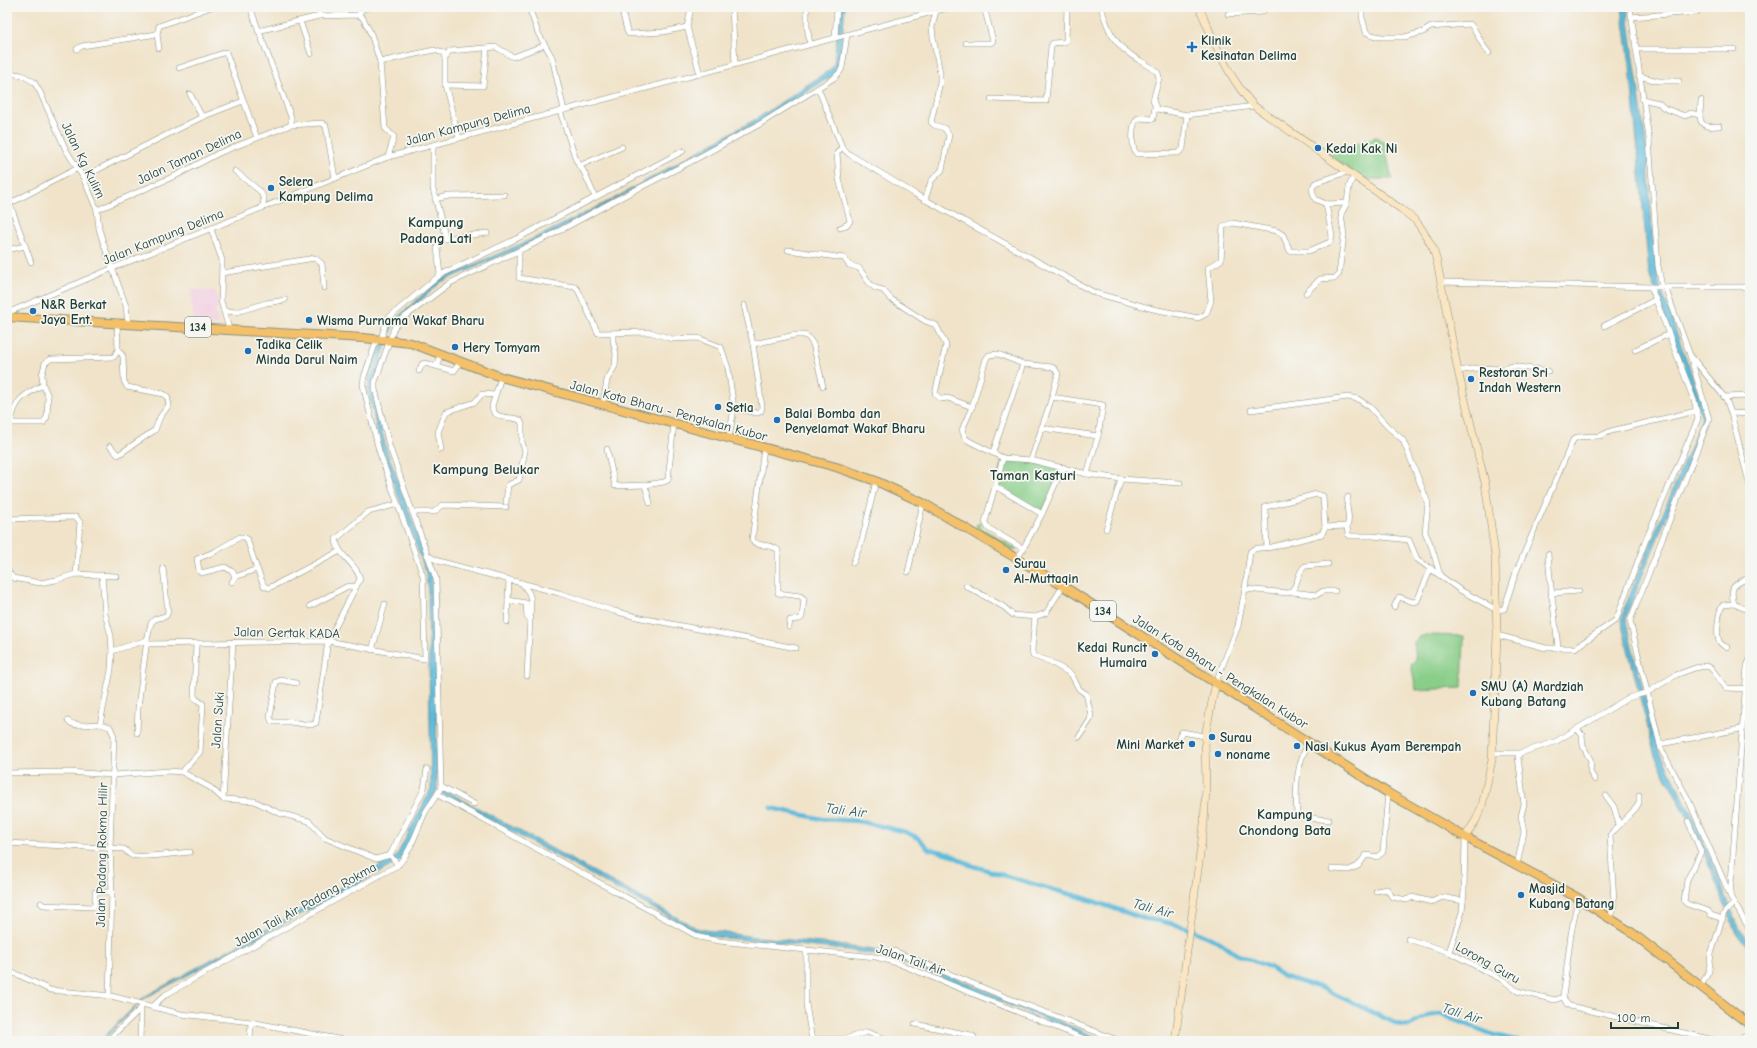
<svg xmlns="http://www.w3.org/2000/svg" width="1757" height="1048" viewBox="0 0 1757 1048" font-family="'Comic Neue',sans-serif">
<rect width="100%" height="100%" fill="#f6f6f2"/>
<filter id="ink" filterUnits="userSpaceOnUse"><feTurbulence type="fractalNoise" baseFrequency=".025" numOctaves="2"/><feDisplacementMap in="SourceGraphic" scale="8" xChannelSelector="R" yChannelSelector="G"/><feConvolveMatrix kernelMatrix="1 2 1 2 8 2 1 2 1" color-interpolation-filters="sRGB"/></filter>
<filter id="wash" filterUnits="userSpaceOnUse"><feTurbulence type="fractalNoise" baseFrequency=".012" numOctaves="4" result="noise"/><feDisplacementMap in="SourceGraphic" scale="16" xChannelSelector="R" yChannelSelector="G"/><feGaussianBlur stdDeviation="0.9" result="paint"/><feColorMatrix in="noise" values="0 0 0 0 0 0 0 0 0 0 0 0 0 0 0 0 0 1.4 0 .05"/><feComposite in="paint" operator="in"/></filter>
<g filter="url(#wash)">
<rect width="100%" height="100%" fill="#f0e3c9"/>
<!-- built -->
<polygon fill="#f2cfe1" points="190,289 216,291 219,307 215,311 219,325 194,323"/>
<!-- green -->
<g fill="#89ce89" stroke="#54865e">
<polygon points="1376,137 1384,142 1392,179 1362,179 1327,153"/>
<polygon points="1003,458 1063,467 1042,514 995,486"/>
<polygon points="981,523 980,527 1017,549 1013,551 977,529 976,525"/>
<polygon points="1426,635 1464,636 1462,688 1416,690 1411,665 1416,660 1414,642 1419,637"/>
</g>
<!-- water -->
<g fill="#5dbbdb" stroke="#3e7c88">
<polygon points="840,7 845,7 839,68 836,73 758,123 546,237 441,282 393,325 374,381 372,390 386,448 431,572 435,590 437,790 400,861 145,998 102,1041 100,1041 144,997 396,857 431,789 428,590 426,573 381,448 368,391 369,379 389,325 439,280 544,234 615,198 758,118 831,69 834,64"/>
<polygon points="1622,7 1627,7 1648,159 1652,232 1659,284 1707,417 1628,611 1626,619 1627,627 1659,750 1694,819 1739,928 1750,943 1750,951 1735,931 1704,853 1687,816 1655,756 1623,629 1622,619 1624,609 1702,418 1649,273 1630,65"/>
<polygon points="443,789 696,928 704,930 747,936 831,944 885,952 929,967 1106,1041 1097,1041 893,958 847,950 716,937 700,934 442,794"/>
</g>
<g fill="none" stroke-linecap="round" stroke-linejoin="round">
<!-- canal -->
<polyline stroke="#5dbbdb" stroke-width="4.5" points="771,808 822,819 858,821 906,832 918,838 929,849 950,854 970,865 1050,889 1081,897 1145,919 1160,921 1185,927 1220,942 1236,954 1269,967 1284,977 1322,988 1397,1024 1408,1026 1428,1016 1440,1014 1494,1035 1519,1041"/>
</g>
</g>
<g filter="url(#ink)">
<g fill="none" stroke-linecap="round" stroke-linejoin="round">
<defs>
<g id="street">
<polyline points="250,7 291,117 291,125"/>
<polyline points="319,7 319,16"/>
<polyline points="529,7 538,33 552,57 564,110"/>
<polyline points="621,7 627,31 629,34 663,32 687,27"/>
<polyline points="732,7 735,64"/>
<polyline points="807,7 807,26 810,44"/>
<path d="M1101 7C1108 30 1113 43 1134 57 1142 62 1151 66 1158 73L1159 78 1153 101 1157 109 1187 115 1254 106"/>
<path d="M1362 7V17L1366 32 1372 35 1381 37H1405L1423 32 1431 27 1470 24C1478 32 1480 44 1489 53"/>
<polyline points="1630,7 1649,139 1658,266 1662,287"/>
<polyline points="691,8 687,27 700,74"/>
<polyline points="1228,14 1262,12 1266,7"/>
<polyline points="359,15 361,10 369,7"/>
<polyline points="1631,17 1697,12"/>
<polyline points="300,21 311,54"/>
<polyline points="258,31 319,16 359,15 363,18 371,34 380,62 385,128 394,137 388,157"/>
<polyline points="835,38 837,7"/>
<polyline points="966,43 991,43 993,41 984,7"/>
<polyline points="159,48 157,34 159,26 211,7"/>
<polyline points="77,49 82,46 157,34"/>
<polyline points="1636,49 1734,49"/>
<polyline points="380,62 434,50 443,53 445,58"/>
<polyline points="179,68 226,52 257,138"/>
<polyline points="7,73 22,75 34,82 40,92 66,150 83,177 97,210 99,229 104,245 126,306 128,324"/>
<polyline points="1639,76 1658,81 1679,81"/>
<polyline points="445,85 483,86 487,48"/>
<polyline points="818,88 842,147 849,154 915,194 1095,293 1153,309 1198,318 1206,314 1211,301 1208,268 1221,260 1223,226 1233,223 1277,231 1283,235 1290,251 1309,251 1330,242 1332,236 1326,204"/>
<polyline points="190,94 202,117"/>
<polyline points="991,99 1046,101 1051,46 1053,43 1065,42 1066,40 1067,7"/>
<path d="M1642 99 1659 103 1664 108 1685 116 1691 113 1700 115C1700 128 1709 127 1719 126"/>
<path d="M1155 107 1153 119 1138 118C1131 123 1131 149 1137 154L1178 153 1183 149 1187 115"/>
<polyline points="560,111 576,160 584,172 595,197"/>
<polyline points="1700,115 1701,100"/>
<polyline points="459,138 445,85 445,58 450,51 496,47 513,57 545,45"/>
<polyline points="433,145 433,189 445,236 437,247 440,275"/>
<polyline points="579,166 622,147"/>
<polyline points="235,171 261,192 264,200 262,208"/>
<polyline points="83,177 202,117 243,101"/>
<polyline points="435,199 449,196 504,195"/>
<polyline points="925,200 931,181 942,170 949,135 944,128 934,125 931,122 940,82 940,73 933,37 932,27 936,11"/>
<polyline points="1347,203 1326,204 1315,199 1312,189 1315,183 1347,172"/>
<polyline points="10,204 31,262"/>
<polyline points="7,205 78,168"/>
<polyline points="97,210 177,175 219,153 257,138 291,125 322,123 326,126 335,178"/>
<polyline points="840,228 848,224 850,221 839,179 837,153 842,147"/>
<polyline points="211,229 222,260 221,301 229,329"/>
<polyline points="444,239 487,233"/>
<polyline points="7,250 25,246"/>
<polyline points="788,250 844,258 849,265 859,268 870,284 875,288 883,290 891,299 925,321 936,325 946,345 935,394 941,399 948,398 972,407"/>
<polyline points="519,251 519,278 575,287 578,290 598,333 650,332 672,339 698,338 721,347 728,368 734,408 729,438"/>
<polyline points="222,273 315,258 322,264 324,288"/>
<polyline points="1441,282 1652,287 1750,287"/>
<polyline points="1665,287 1690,355 1726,399 1731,413 1750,486"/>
<polyline points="1306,293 1320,279 1335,278 1339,274 1344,235 1341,214 1347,203 1349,187 1353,177"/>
<polyline points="224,311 237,312 266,303 285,300"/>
<polyline points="7,313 113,268 388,157 951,7"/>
<polyline points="1604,326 1655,300"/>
<polyline points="381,339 387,319 440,275 520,237 683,151"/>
<polyline points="753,344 795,335 804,335 808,337 813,344 823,386"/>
<polyline points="1635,350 1669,334"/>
<polyline points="1690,355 1709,419 1630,621 1661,749 1688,799 1730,895"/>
<polyline points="436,366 441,353"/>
<polyline points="419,371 422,364 425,363 454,371 461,361"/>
<polyline points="1458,371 1477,368 1503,369 1512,366 1548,371"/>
<path d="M501 377 492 406C493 420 510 416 520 420L522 424V442L525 451 519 480 508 485 506 502"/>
<polygon points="1052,397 1103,405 1098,436 1087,474 1031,460"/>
<polyline points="1724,397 1750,396"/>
<polyline points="603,404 607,380 615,366 616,354 613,341 613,334"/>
<polyline points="734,408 757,413 761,411 762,407 753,344 744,305"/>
<polyline points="1251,410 1348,397 1358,399 1370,407 1387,426 1403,440 1428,503 1425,532 1432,548 1440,575"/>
<polyline points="1731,413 1750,414"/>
<polyline points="7,423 43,423 47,417 48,396 43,385 42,375 45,363 51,359 114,357 118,350 117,322"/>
<path d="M11 424C14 400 23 395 43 385"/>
<polyline points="1041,428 1098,436"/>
<polyline points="110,446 118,455 152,432 155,430 160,417 169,405 167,396 164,394 127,387 124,381 123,356 118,350"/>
<path d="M764 448 752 540C758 548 772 543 778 550V593L800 596 804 599 802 617 800 619 790 620 789 627"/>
<polyline points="607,449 615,486 645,485"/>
<polyline points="441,450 438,432 446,412 475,402 482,394 495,395"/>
<polyline points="993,452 1023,364"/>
<polyline points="1003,458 985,522 988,528 1024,549"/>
<polyline points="1031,460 1003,458 969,441 965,438 962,430 972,407 986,359 989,355 998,354 1023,364 1052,367 1055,369 1058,374 1052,397"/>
<polyline points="1087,474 1121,479 1180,483"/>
<polyline points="995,486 1042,514"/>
<polyline points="650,503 645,485 664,482 668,480 674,423"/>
<polyline points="412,512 434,512 443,505 506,507"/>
<polyline points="7,519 76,517 80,522 76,574"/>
<path d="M1347 526C1352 517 1344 507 1348 497"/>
<polyline points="1325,527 1347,526 1348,534 1350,536 1373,536 1409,540 1417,559 1460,590 1497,610 1504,609 1516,572 1573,440 1577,437 1600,436 1611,431 1696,411"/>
<polyline points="1106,529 1121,479"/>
<path d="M1548 554C1550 586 1555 616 1558 648"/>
<polyline points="427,555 438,561 559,593 614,611 641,618 796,648"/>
<polyline points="1018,558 1042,514 1063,467"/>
<polyline points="853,563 862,540 876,481"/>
<polyline points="7,570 13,578 40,583 56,580 76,574 116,576"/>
<polyline points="908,572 923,503"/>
<polyline points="235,577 233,572 225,567 201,573 199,570 197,559 216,551 240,537 244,537 247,539 257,569"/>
<path d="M1750 577C1734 585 1729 585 1734 604L1750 611"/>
<polyline points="232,582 235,577 257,569 264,586 269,588 340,551"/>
<polyline points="522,583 529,593 531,600 527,676"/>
<polyline points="966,586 1004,607 1013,615 1035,617 1046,613 1063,586"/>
<path d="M1245 589 1288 593C1299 588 1296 573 1305 566L1328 564"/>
<polyline points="1292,592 1317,595 1323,591 1335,591"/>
<polyline points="1551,596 1552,593 1579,591"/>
<polyline points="508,600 526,603 527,617 531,618"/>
<polyline points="310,606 348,586 356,587"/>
<polyline points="1394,607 1399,597 1413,602 1417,601 1431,568"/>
<polyline points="1035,617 1032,650 1033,656 1049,661 1071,674 1079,689 1086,694 1091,715 1090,720 1079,737"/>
<polyline points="507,622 509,580"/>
<polyline points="1497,635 1546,648 1575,648 1616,620 1645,542 1698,419 1695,403 1651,287"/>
<polyline points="147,644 328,641 425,659 423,576 379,451 363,385 364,377 377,339"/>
<path d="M1727 647C1724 646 1721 645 1719 641 1716 634 1718 611 1723 605L1734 604"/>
<polyline points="372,650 385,604"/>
<polyline points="112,651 147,640"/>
<polyline points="1750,659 1747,666 1730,896 1750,930"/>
<path d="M1216 682 1238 626 1245 589 1250 552C1255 546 1265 549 1272 547L1322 534 1325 527 1323 496 1317 494 1265 507 1267 548"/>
<path d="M296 683 281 680 276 682 270 717 272 722H290L311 725 316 723 328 641 360 579C357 563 337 556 336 539L368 512 398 504"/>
<path d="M68 721C74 728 91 724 100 724L111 670 112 651 111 636 105 614 102 575"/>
<polyline points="100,724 110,727 114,736 110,848 112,892 109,996"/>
<polyline points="1577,729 1582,735 1583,746 1591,761 1590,772 1595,780"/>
<polyline points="137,733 138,707 147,640 151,623 155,619 166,616 168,612 163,568"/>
<polyline points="1179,737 1182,732 1205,736"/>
<path d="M1310 742C1296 761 1295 792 1297 814L1301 817 1329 820"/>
<polyline points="1660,744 1741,729"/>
<polyline points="1492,753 1520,753 1555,742 1628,698 1648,692 1676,675 1695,668 1706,666 1711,668 1726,688 1750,689"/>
<polyline points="182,772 200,752 203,704 196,699 194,696 196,644"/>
<polyline points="7,773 68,772 113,775 169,771 182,772 211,788 223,799 254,801 279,813 309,821 325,838 376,859 390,855"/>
<polyline points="441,786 474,804"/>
<polyline points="438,795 699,937 719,941 806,950"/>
<polyline points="1606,796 1614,807 1619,825"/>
<polyline points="223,799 233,642"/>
<polyline points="1688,821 1701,852 1687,880 1684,901 1687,904 1708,911 1711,915 1723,919"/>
<path d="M7 843 124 849C126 850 128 854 131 855 138 859 178 853 190 852"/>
<polyline points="390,855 424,789 427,769"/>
<polyline points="390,855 398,865"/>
<polyline points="1517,865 1524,832 1521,816 1524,804 1518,757 1520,753"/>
<polyline points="1332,869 1349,870 1358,866 1366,855 1377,857 1383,852 1388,793"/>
<polyline points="1376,891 1387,889 1392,897 1407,900 1412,897 1432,902 1442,897 1463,901"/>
<polyline points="41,903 43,905 93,907 95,905 95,892 112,892"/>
<polyline points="1610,917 1614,906 1614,902 1610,835 1636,808 1639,803 1639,795"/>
<polyline points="1408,939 1449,952 1503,980 1517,991 1555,1000 1563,997"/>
<polyline points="894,951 1008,998 1120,1041"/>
<polyline points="1449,952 1462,912 1464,891 1465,837"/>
<polyline points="7,971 21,976 50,990 111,996 181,1014 251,1022 348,1041"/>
<polyline points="1701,986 1709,971 1711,954 1724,913 1734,903"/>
<polyline points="1563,997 1567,1004 1570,1006 1718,1041"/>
<polyline points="1563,997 1571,934 1578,898"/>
<path d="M152 1007 165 995 398 865C410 853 418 828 425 813 430 804 437 796 441 787L436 579 389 445 375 389V382L394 328 398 322 450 283 546 238 616 200 692 161 760 124 834 78 840 72 842 68 847 35"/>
<polyline points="915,1024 971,1035 974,1037 974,1041"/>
<polyline points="812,1039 845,1039 867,1032 888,1040"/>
<polyline points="107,1041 140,1009"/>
<polyline points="140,1041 141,1008"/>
<polyline points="250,1041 251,1022"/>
<polyline points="812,1041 806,1004 806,950 876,957 897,963 1090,1041"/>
<polyline points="1736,1041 1750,1034"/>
</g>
<g id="secondary">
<path d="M1199 7C1215 43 1227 76 1254 106L1401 209 1416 221 1423 231 1433 248 1437 262 1458 371 1485 483 1495 555 1497 635 1492 760 1482 806 1476 820 1465 837"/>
<polyline points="1175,1041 1204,824 1206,787 1205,736 1216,682"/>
</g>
<polyline id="primary" points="7,317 363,338 411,343 501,377 836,467 876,481 923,503 1063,586 1388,793 1465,837 1578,898 1631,932 1750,1025"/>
</defs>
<!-- street casing -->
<use href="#street" stroke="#88907e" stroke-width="6"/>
<!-- secondary casing -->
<use href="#secondary" stroke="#88907e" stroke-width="8"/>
<!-- primary casing -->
<use href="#primary" stroke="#88907e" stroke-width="10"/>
<!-- street -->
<use href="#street" stroke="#fff" stroke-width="5"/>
<!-- secondary -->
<use href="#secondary" stroke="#fbe6c3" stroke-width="7"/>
<!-- primary -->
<use href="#primary" stroke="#f4c16a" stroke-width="8"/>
</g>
</g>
<!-- markers -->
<g fill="#1f6fb2" stroke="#f6f6f2" stroke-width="1.5">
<path d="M1190 41h4v4h4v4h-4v4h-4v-4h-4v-4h4z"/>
<circle cx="1318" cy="148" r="4"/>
<circle cx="271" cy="188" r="4"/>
<circle cx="33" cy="311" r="4"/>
<circle cx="309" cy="320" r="4"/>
<circle cx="455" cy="347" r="4"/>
<circle cx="248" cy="351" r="4"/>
<circle cx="1471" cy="379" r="4"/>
<circle cx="718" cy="407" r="4"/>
<circle cx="777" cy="420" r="4"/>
<circle cx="1006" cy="570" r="4"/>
<circle cx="1155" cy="654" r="4"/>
<circle cx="1473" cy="693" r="4"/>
<circle cx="1212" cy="737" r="4"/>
<circle cx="1192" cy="744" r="4"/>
<circle cx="1297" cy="746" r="4"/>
<circle cx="1218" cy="754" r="4"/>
<circle cx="1521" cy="895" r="4"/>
</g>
<g text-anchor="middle" stroke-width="3.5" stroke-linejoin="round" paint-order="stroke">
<!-- shield labels -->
<g fill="#f6f6f2" stroke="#60746d" stroke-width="1">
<rect x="185" y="317" width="26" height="20" rx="3"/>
<rect x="1090" y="601" width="26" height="20" rx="3"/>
</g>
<g font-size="12" font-weight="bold" fill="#1f3d34">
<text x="198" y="331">134</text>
<text x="1103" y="615">134</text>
</g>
<!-- poi labels -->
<g font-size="13" font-weight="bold" fill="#1f3d34" stroke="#f6f6f2" text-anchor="start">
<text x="1201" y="45">Klinik<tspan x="1201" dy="15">Kesihatan Delima</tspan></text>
<text x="1326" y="153">Kedai Kak Ni</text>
<text x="279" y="186">Selera<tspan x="279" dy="15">Kampung Delima</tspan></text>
<text x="41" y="309">N&amp;R Berkat<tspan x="41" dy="15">Jaya Ent.</tspan></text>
<text x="317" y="325">Wisma Purnama Wakaf Bharu</text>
<text x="256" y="349">Tadika Celik<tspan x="256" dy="15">Minda Darul Naim</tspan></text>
<text x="463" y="352">Hery Tomyam</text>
<text x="1479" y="377">Restoran Sri<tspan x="1479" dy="15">Indah Western</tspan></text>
<text x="726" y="412">Setia</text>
<text x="785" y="418">Balai Bomba dan<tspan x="785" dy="15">Penyelamat Wakaf Bharu</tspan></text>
<text x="1014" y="568">Surau<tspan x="1014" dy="15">Al-Muttaqin</tspan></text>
<text x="1147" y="652" text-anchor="end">Kedai Runcit<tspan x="1147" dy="15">Humaira</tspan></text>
<text x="1481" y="691">SMU (A) Mardziah<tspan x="1481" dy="15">Kubang Batang</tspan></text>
<text x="1220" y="742">Surau</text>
<text x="1184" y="749" text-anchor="end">Mini Market</text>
<text x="1305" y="751">Nasi Kukus Ayam Berempah</text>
<text x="1226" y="759">noname</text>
<text x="1529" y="893">Masjid<tspan x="1529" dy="15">Kubang Batang</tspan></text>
</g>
<!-- street labels -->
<g font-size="13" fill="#1f3d34" stroke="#f6f6f2">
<text transform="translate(468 124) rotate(-15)" y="5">Jalan Kampung Delima</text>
<text transform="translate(189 156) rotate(-25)" y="5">Jalan Taman Delima</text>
<text transform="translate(84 160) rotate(64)" y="5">Jalan Kg Kulim</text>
<text transform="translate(163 236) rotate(-22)" y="5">Jalan Kampung Delima</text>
<text transform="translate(669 410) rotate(15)" y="5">Jalan Kota Bharu - Pengkalan Kubor</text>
<text transform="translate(287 632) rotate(1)" y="5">Jalan Gertak KADA</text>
<text transform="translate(1221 671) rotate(32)" y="5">Jalan Kota Bharu - Pengkalan Kubor</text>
<text transform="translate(217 720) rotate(-86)" y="5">Jalan Suki</text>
<text transform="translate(101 855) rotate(-89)" y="5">Jalan Padang Rokma Hilir</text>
<text transform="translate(305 904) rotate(-29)" y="5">Jalan Tali Air Padang Rokma</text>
<text transform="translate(911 959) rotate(19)" y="5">Jalan Tali Air</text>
<text transform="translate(1488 962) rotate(29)" y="5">Lorong Guru</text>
</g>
<!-- neighbourhood labels -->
<g font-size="14" font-weight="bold" fill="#1f3d34" stroke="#f6f6f2">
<text x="436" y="227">Kampung<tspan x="436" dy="16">Padang Lati</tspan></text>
<text x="486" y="474">Kampung Belukar</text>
<text x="1033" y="480">Taman Kasturi</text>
<text x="1285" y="819">Kampung<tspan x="1285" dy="16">Chondong Bata</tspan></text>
</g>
<!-- water labels -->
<g font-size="14" font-style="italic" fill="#2e5c5e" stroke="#f6f6f2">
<text transform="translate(846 810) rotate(7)" y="5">Tali Air</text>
<text transform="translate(1153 908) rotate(15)" y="5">Tali Air</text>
<text transform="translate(1462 1013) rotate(17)" y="5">Tali Air</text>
</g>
</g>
<!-- margin -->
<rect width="1757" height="1048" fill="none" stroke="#f6f6f2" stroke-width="24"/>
<!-- scale -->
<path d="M1611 1022v6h67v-6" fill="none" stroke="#1f3d34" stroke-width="2"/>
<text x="1617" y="1022" font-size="12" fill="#1f3d34" stroke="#f6f6f2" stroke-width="3" paint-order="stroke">100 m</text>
</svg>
